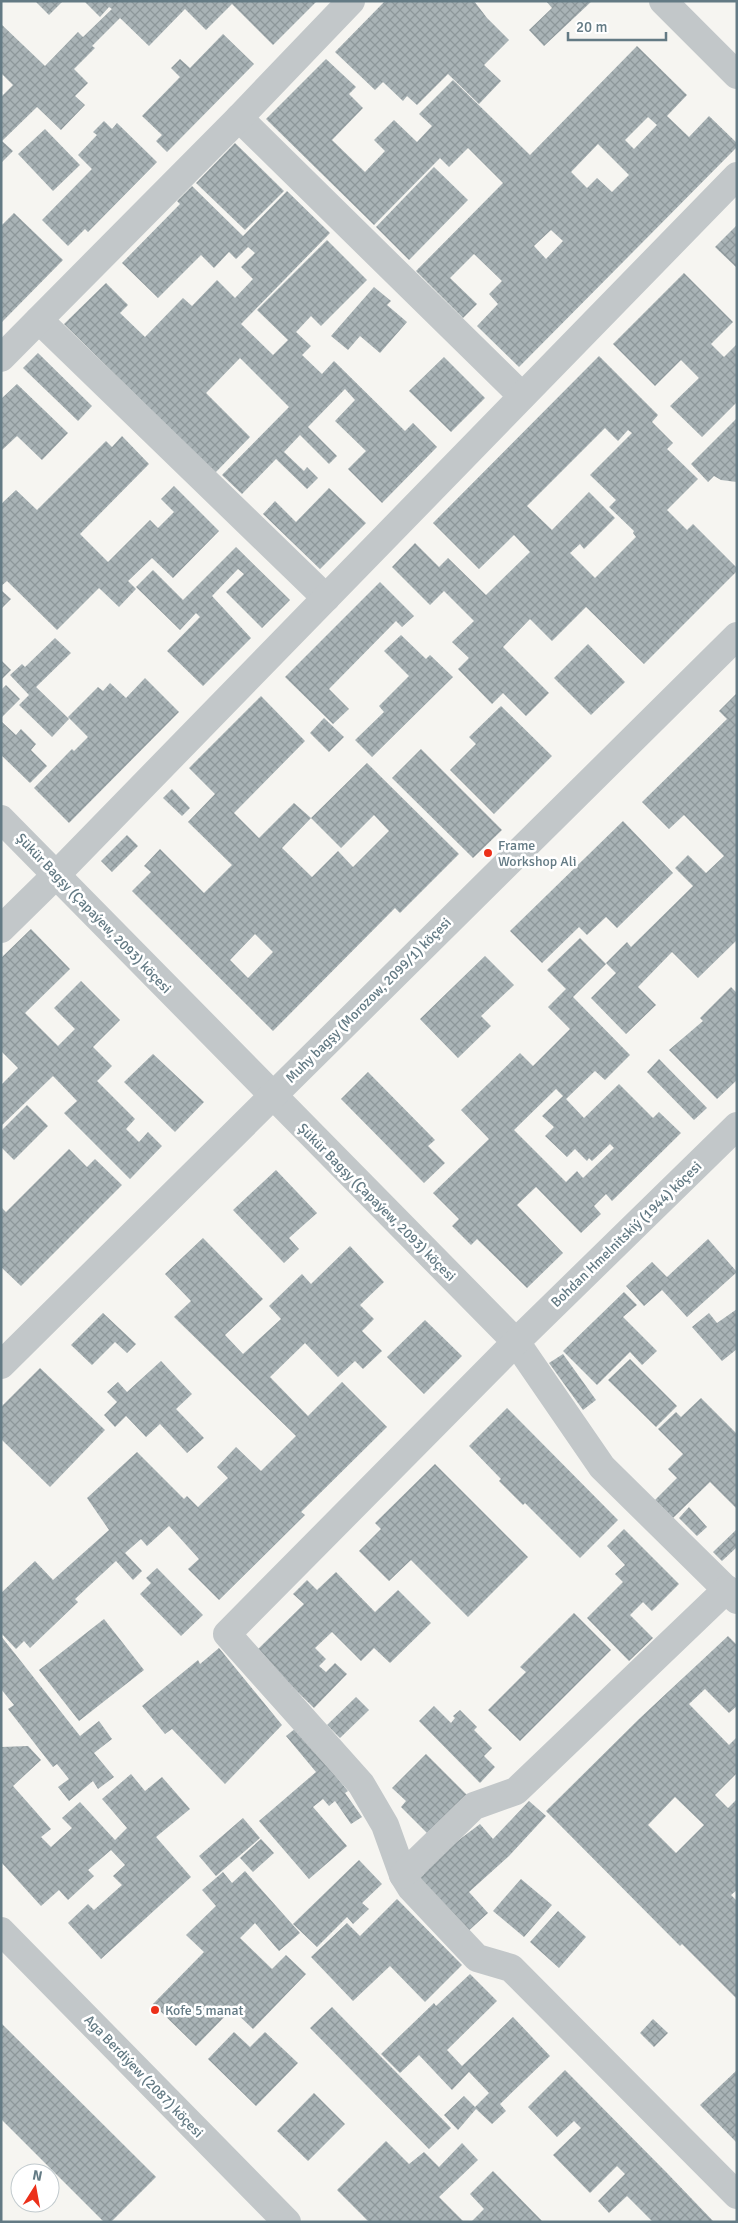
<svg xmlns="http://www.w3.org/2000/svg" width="738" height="2223" viewBox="0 0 738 2223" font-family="Signika,sans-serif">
<defs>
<pattern id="building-cross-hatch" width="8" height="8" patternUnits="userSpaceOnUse" patternTransform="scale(1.25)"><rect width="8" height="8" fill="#a9b3b6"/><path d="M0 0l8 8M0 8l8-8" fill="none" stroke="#8d979a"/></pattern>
</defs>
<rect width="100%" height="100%" fill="#f6f5f1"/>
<!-- building -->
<g fill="url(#building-cross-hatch)" fill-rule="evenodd">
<polygon points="35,1 63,1 49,15"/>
<polygon points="84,1 317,1 273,45 232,4 206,30 185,9 149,46 120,18 92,46 95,48 74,69 88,83 75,96 85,105 61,130 37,107 2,141 13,151 1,163 1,97 13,85 1,73 1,24 45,66 78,32 83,37 112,9 109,7 100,17"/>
<polygon points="385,1 474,1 487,18 509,40 484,65 501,81 479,104 448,74 417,105 407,96 403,101 383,82 375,90 335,52"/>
<polygon points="546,1 592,1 544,46 529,30 552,8"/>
<polygon points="223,34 254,64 167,152 156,141 162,135 142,116 180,77 171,68 180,59 190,68"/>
<path d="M637 46 687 95 667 116 689 137 709 116 737 143V147L519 367 477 326 498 304 489 294 502 281 474 254 450 278 477 304 463 318 416 271 503 183 468 148 449 167 440 158 374 225 266 119 326 59 356 87 349 94 363 108 332 140 365 172 385 151 374 140 394 120 417 142 432 126 419 114 453 80 530 155ZM648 117 657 125 634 149 625 140ZM598 144 629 175 612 192 597 178 587 188 571 172ZM551 230 563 241 546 259 534 246Z"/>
<polygon points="104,121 112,129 117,123 157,162 88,232 85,229 68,246 42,220 92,169 78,155 97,135 93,132"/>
<polygon points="45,129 80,165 53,191 18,154"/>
<polygon points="235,143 284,191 245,230 196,183"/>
<polygon points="434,167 468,200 409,260 376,227"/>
<polygon points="192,186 243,236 287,191 330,233 241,324 273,355 288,340 257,310 327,240 367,280 321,326 311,316 296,332 311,346 302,355 322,374 334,361 405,431 413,423 437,447 382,503 348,469 366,451 335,421 355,400 345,389 308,427 337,456 329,464 300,435 284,452 304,471 307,467 318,478 307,489 276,459 242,494 222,475 289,407 240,358 206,393 250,437 215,473 64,324 106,283 128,305 120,313 145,337 183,298 192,306 217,280 235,298 253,279 241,267 255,253 248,247 236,259 229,252 214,268 201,255 158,298 122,263 180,204 177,201"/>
<polygon points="14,213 63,260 1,323 1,226"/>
<polygon points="737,225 737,268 715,247"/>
<polygon points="684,273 733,322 711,344 724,357 737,344 737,402 702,437 670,406 699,378 681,360 655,386 613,344"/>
<polygon points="374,287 391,301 387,305 407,322 380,353 360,336 348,350 331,336"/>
<polygon points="38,353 92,406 78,421 23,368"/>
<path d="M599 356 658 415 652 422 673 443 667 449 698 479 667 510 687 530 693 524 737 568V571L644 664 586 607 552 641 530 619 503 647 549 693 526 716 503 693 492 704 458 669 469 658 452 642 474 621 444 591 430 605 392 567 415 543 439 567 448 558 486 595 530 552 514 535 479 569 433 523ZM605 428 618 441 628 430 632 433 590 475 616 500 609 507 634 531 633 533 636 537 595 578 570 553 580 544 584 549 615 518 589 492 552 530 527 506Z"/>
<polygon points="444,357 485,398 451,432 409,391"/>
<polygon points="17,384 68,433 42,460 17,436 1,451 1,399"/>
<polygon points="737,418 737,482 721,480 714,476 708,482 691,464"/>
<polygon points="122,436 149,464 80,534 108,562 150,520 158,528 174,512 161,499 174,486 219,531 173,578 152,558 128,581 136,589 119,607 99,588 57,630 7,581 1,586 1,504 16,490 37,510 106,441 112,447"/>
<polygon points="329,488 366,523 320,569 263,514 275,501 296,522"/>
<polygon points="236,547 290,600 262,628 226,592 244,574 238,569 212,596 251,638 203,686 167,651 200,617 196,613 180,630 136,587 153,570 183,600"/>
<polygon points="380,582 414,616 402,627 396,621 329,689 349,709 333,724 285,677"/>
<polygon points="1,590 11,599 1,609"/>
<polygon points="401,635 426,659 430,655 453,677 372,757 355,740 384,712 379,706 409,676 384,651"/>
<polygon points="55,638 71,653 36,687 69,719 52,737 19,705 29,695 10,675 22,664 25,667"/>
<polygon points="588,644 625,682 591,715 554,678"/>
<polygon points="1,660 11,670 1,680"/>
<polygon points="145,678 179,712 69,823 34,788 72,749 74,751 88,737 68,717 98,687 103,691 110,683 126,698"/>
<polygon points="6,685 20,699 1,718 1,690"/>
<polygon points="737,693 737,940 698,978 672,952 638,987 656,1005 626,1034 591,998 616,973 606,963 627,942 631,947 693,886 675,868 688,855 706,873 724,856 684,815 669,829 642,802 727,719 719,711"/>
<path d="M261 696 305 741 234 813 259 838 294 803 311 818 282 848 312 877 338 851 353 867 389 831 374 815 341 848 311 818 367 763 459 854 400 913 395 908 273 1031 132 891 151 872 144 866 160 849 204 893 232 865 188 822 215 794 189 768ZM255 934 273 952 248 978 230 960Z"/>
<polygon points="501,706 552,756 494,814 450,770 476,744 469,737"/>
<polygon points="324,718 344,737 329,752 310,733"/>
<polygon points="1,721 16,735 21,729 36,744 31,750 47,766 30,783 1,755"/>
<polygon points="421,749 502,830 473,858 392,778"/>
<polygon points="172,789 190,808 182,816 163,798"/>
<polygon points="623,821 673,873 617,928 606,917 587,935 579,927 542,963 510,931"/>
<polygon points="127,835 138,846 112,872 101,861"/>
<polygon points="31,929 70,969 25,1013 58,1046 75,1029 54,1008 81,981 120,1020 93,1047 112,1066 97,1081 135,1119 126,1129 139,1142 148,1132 162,1146 130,1179 64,1113 77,1101 53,1076 1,1126 1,1085 18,1068 1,1051 1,958"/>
<path d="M580 938 606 964 573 997 630 1055 605 1080 595 1071 566 1099 584 1118 619 1084 653 1118 659 1112 681 1133 612 1201 606 1194 594 1206 601 1214 581 1233 536 1187 517 1205 563 1253 527 1288 477 1239 471 1245 452 1226 459 1219 433 1193 489 1139 461 1110 520 1053 533 1066 570 1029 548 1007 566 989 547 970ZM556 1089 563 1096 542 1116 554 1127 545 1136 567 1157 575 1149 587 1161 589 1158 592 1161 610 1144 614 1148 583 1178 577 1171 566 1182 514 1130Z"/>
<polygon points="485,956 514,985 481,1016 491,1026 458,1058 420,1019"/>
<polygon points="731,987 737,993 737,1080 717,1099 669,1050 703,1021 700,1018"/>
<polygon points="153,1054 204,1102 175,1132 124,1082"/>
<polygon points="659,1059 707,1108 694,1120 647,1072"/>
<polygon points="368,1072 435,1140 428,1146 445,1163 424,1183 341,1099"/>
<polygon points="27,1105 48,1126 14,1160 1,1147 1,1131"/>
<polygon points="69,1149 87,1167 95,1159 122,1185 21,1286 1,1267 1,1207 6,1212"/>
<polygon points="276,1170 317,1213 289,1238 299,1249 284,1263 233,1210"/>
<polygon points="203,1238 263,1299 225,1335 243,1354 281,1319 269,1306 302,1274 311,1284 350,1246 384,1282 360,1305 374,1319 362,1331 382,1351 363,1369 355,1361 338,1377 305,1343 270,1377 308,1416 342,1382 387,1427 301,1512 305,1515 219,1600 188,1569 199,1559 169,1526 147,1546 141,1539 125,1553 142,1571 133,1580 116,1561 75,1599 78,1602 30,1648 24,1641 16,1649 1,1633 1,1593 35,1561 53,1580 109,1530 87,1498 137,1452 184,1499 187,1496 198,1507 228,1478 217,1467 236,1447 261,1471 296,1436 174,1317 191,1301 165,1274"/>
<polygon points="708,1239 737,1272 687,1317 662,1290 644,1306 626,1286 652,1262 667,1277"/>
<polygon points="624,1292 637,1305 623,1317 657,1351 642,1365 630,1352 597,1385 563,1351"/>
<polygon points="737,1309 737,1349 722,1361 692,1327 709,1313 717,1323"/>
<polygon points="103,1313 136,1344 127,1353 115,1342 92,1365 71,1345"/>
<polygon points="425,1320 462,1356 424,1394 387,1357"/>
<polygon points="563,1354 596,1400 583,1410 549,1363"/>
<polygon points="630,1359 677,1406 656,1427 608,1380"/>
<polygon points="161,1361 192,1394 176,1409 204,1438 187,1453 160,1424 146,1437 126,1416 115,1427 104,1415 117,1402 107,1392 118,1382 127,1392"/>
<polygon points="40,1368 105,1430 50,1487 1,1439 1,1407"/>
<polygon points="701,1398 737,1434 737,1509 710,1482 673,1518 655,1500 677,1478 668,1469 683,1454 658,1429 676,1412 681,1417"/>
<polygon points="507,1408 618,1520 580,1558 525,1503 523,1505 499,1481 501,1479 469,1446"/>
<polygon points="435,1464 528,1557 468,1617 411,1560 389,1581 359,1551 381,1529 375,1523"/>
<polygon points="689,1507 707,1527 697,1536 679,1518"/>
<polygon points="624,1529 679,1584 652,1611 643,1602 630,1615 653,1638 629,1661 587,1618 623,1582 615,1574 625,1565 607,1546"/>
<polygon points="737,1529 737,1547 722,1561 713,1552"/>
<polygon points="157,1568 203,1615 181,1636 140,1594 151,1583 146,1578"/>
<polygon points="336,1572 375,1612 398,1590 431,1623 390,1663 374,1648 361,1661 332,1632 315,1648 326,1659 319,1666 326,1672 335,1663 347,1674 314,1708 256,1651 304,1604 293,1594 307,1580 317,1590"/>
<polygon points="574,1613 611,1650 520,1741 488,1710 526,1672 520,1667"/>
<polygon points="104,1619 144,1670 79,1721 39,1670"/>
<polygon points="1,1636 80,1736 99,1721 112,1739 94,1753 114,1777 98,1789 93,1781 69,1801 58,1787 69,1779 57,1764 53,1767 8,1709 14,1705 1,1689"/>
<path d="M728 1636 737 1645V1706L729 1713 705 1689 689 1704 729 1745 737 1737V1773L715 1795 728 1808 737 1799V1890L731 1895 737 1901V1999L682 1944 680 1946 546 1811 639 1719ZM675 1797 704 1825 676 1853 648 1825Z"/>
<polygon points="219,1648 282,1725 225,1784 172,1729 165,1734 142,1706 198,1660 200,1664"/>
<polygon points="356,1697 369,1710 340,1738 327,1725"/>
<polygon points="434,1706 451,1723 455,1718 453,1716 460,1710 477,1727 474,1730 492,1748 484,1756 495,1767 480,1783 419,1721"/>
<polygon points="296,1728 348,1791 345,1793 362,1817 351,1824 335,1801 329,1806 323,1799 313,1807 347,1846 309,1879 259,1821 316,1772 286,1736"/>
<polygon points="28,1746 41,1760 13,1786 51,1829 41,1837 51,1847 72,1828 62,1818 80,1802 115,1840 127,1828 102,1799 131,1774 145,1791 162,1777 190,1809 156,1837 191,1877 101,1959 68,1923 88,1904 94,1910 122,1885 113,1876 125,1865 111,1850 88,1870 94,1876 68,1900 59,1890 41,1906 1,1862 1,1747"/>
<polygon points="426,1754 467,1795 428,1834 401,1807 406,1801 392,1788"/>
<polygon points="529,1801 546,1816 509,1856 469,1892 488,1913 464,1935 416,1881 424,1874 434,1855 447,1849 480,1824 493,1839"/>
<polygon points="243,1818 260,1838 216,1876 199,1856"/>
<polygon points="261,1839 274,1853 253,1872 240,1858"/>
<polygon points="359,1860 382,1884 362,1903 369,1909 353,1924 347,1917 317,1947 293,1924"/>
<polygon points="245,1871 300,1933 279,1951 255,1923 240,1938 272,1969 286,1955 306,1974 253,2029 232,2009 196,2046 153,2004 204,1952 186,1935 216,1906 202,1890 223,1872 232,1883"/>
<polygon points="521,1879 552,1905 524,1937 493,1911"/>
<polygon points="397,1899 462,1965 425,2002 390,1966 353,2001 311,1957 347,1923 360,1936"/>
<polygon points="558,1911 586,1937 559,1968 530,1942"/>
<polygon points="470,1974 497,2001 447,2050 462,2066 513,2017 550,2056 500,2104 506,2111 492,2124 476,2109 458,2130 444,2115 464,2096 475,2107 489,2093 469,2072 452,2090 419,2055 400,2073 381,2054 434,2003 436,2006"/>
<polygon points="332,2007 451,2128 429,2149 310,2028"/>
<polygon points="653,2019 668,2033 654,2047 640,2033"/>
<polygon points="1,2023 156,2177 111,2222 104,2222 1,2119"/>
<polygon points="234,2032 250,2047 265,2032 298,2063 256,2106 208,2059"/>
<polygon points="565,2070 667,2173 714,2222 653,2222 627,2196 609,2213 598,2201 625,2174 617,2166 590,2193 553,2155 581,2128 574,2121 557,2137 528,2107"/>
<polygon points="737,2070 737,2143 700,2105"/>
<polygon points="314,2093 345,2124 308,2161 277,2131"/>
<polygon points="386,2141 409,2164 424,2152 439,2167 462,2143 478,2160 439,2197 464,2222 369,2222 337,2190"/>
<polygon points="493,2171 543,2222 471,2222 484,2209 470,2194"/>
</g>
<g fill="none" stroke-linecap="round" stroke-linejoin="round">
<!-- minor -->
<g stroke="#c2c7c9" stroke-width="28">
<polyline points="663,1 737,75"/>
<polyline points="239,118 522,396"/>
<polyline points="39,320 326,598"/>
<polyline points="1,358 239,118 351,1"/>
<polyline points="1,819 516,1342 602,1467 737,1600"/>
<polyline points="1,929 57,874 737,176"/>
<polyline points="737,1126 516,1342 227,1634 361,1784 385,1825 403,1875 411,1888 477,1958 511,1968 737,2195"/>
<polyline points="1,1365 737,636"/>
<polyline points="403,1875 474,1806 516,1791 727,1589"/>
<polyline points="1,1931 287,2222"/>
</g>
</g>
<!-- markers -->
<g fill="#ec301a" stroke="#fff" stroke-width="2">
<circle cx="488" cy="853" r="5"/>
<circle cx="155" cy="2010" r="5"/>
</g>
<g text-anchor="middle" stroke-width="5" stroke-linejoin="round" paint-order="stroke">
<!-- poi labels -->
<g font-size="14" fill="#637a84" stroke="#fff" text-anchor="start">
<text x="498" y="850">Frame<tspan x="498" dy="16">Workshop Ali</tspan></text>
<text x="165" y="2015">Kofe 5 manat</text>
</g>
<!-- street labels -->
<g font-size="14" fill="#637a84" stroke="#fff">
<text transform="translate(94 913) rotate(46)" y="5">Şükür Bagşy (Çapaýew, 2093) köçesi</text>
<text transform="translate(368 1000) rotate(-45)" y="5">Muhy bagşy (Morozow, 2099/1) köçesi</text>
<text transform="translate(377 1202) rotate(45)" y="5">Şükür Bagşy (Çapaýew, 2093) köçesi</text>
<text transform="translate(626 1234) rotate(-44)" y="5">Bohdan Hmelnitskiý (1944) köçesi</text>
<text transform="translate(144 2076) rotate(46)" y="5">Aga Berdiýew (2087) köçesi</text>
</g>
</g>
<!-- border -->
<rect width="738" height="2223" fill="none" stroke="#637a84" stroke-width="5"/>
<!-- north arrow -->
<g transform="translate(35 2188) rotate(11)"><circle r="24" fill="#ffffff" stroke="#c1cace"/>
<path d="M0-4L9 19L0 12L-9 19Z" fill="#ec301a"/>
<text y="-8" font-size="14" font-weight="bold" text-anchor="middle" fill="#637a84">N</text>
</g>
<!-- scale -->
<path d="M568 32v8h98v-8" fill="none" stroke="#637a84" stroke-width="2.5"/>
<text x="576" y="32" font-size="15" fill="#637a84" stroke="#ffffff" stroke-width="4" paint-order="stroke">20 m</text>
</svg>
